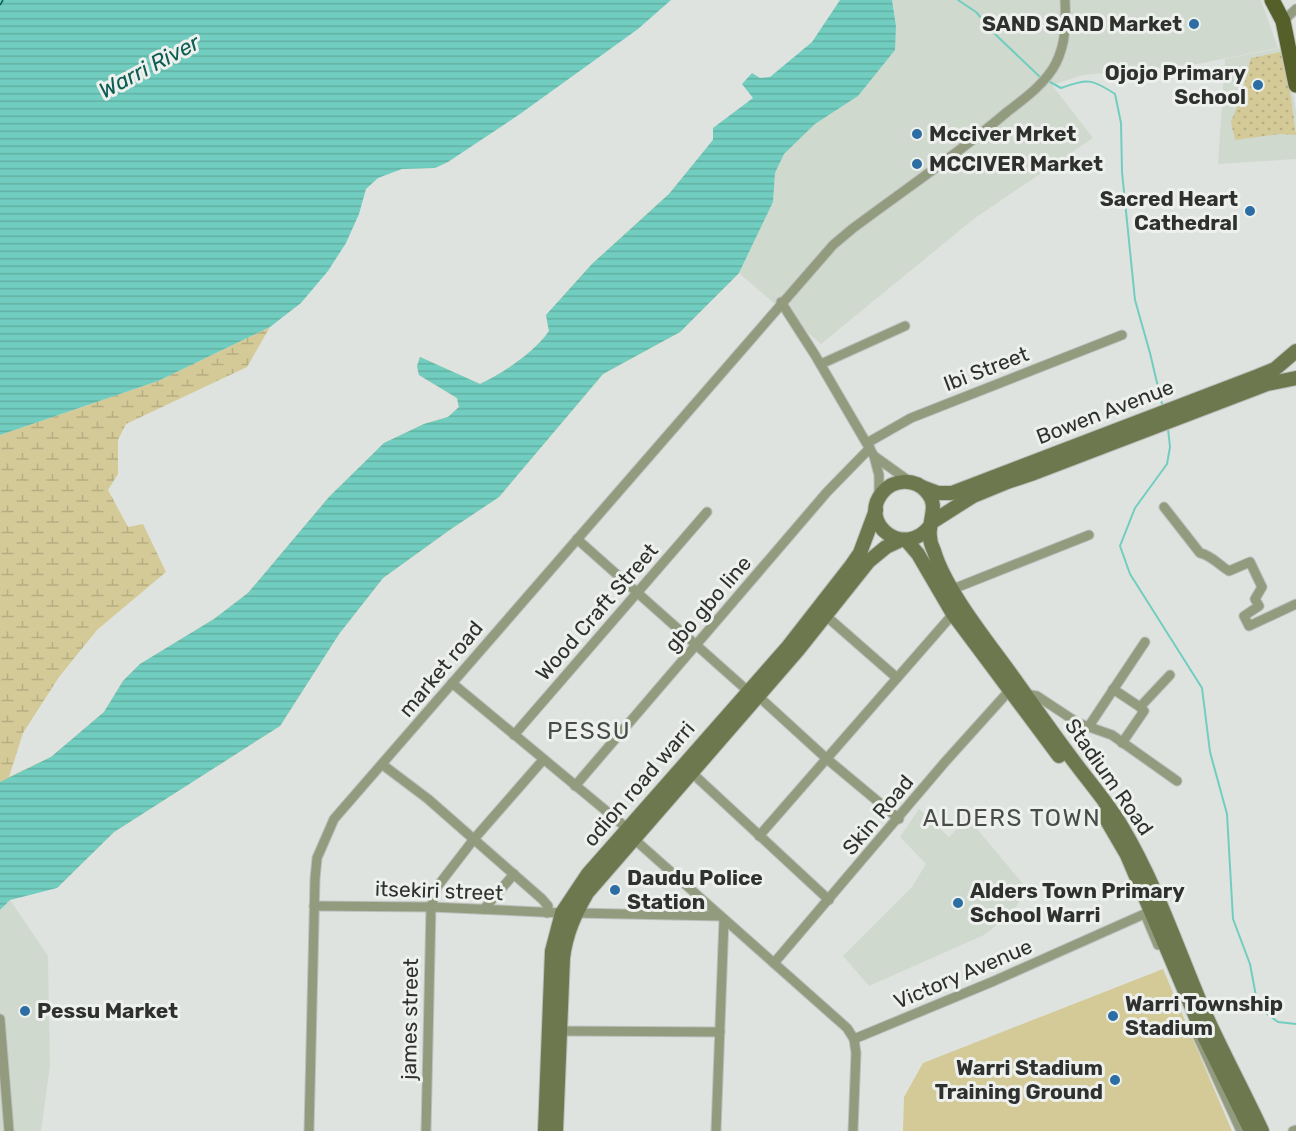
<svg xmlns="http://www.w3.org/2000/svg" width="1296" height="1131" viewBox="0 0 1296 1131" font-family="Rubik,sans-serif">
<defs>
<pattern id="wetland-marsh" width="20" height="14" patternUnits="userSpaceOnUse" patternTransform="scale(1.5)"><rect width="20" height="14" fill="#d4ca97"/><path d="M1 5h8M5 5V1M11 12h8M15 12V8" fill="none" stroke="#b6ae82"/></pattern>
<pattern id="park-dots" width="8" height="8" patternUnits="userSpaceOnUse" patternTransform="scale(1.5)"><rect width="8" height="8" fill="#d4ca97"/><path d="M2 2h.1M6 6h.1" fill="none" stroke="#b6ae82" stroke-width="1.8" stroke-linecap="round"/></pattern>
<pattern id="water-rules" width="6" height="5" patternUnits="userSpaceOnUse" patternTransform="scale(1.5)"><rect width="6" height="5" fill="#71cdbf"/><path d="M0 2.5h6" fill="none" stroke="#62b0a4"/></pattern>
</defs>
<rect width="100%" height="100%" fill="#dfe3df"/>
<!-- built -->
<g fill="#d0d9ce">
<polygon points="892,0 1261,0 1278,48 1197,64 1083,75 1052,85 1093,138 975,218 821,344 739,273 773,202 775,173 784,154 815,124 858,96 896,26"/>
<polygon points="1286,47 1296,111 1296,159 1218,164 1225,59"/>
<polygon points="919,809 949,837 968,818 1028,890 1010,915 984,935 869,986 843,956 912,887 926,864 900,837"/>
<polygon points="10,900 48,956 50,1066 41,1131 0,1131 0,910"/>
</g>
<!-- green -->
<polygon fill="#d4ca97" points="1163,969 1232,1131 903,1131 904,1097 923,1063"/>
<!-- wetland -->
<path fill="url(#wetland-marsh)" d="M713 128 733 254 739 273 680 332 603 374 499 497 451 529 383 578 339 634 280 726 114 832 57 888 0 825V435L158 381 270 327 247 367 126 424 118 440V474L108 490 128 527 143 524 166 572 97 630 59 677 23 733 9 777 51 757 104 712 123 681 140 664 214 619 248 593 329 497 384 443 424 424 448 417 459 407 457 398 419 375 417 366 420 357 480 384C502 374 535 352 549 331L546 315 592 264 669 194 713 140Z"/>
<!-- park -->
<polygon fill="url(#park-dots)" points="1281,52 1286,62 1296,135 1280,134 1235,140 1231,122 1242,94 1251,58"/>
<!-- water -->
<g fill="url(#water-rules)">
<polygon points="0,0 671,0 638,29 520,114 448,162 435,168 402,169 378,178 366,189 359,214 346,243 328,271 301,303 270,327 158,381 0,435"/>
<path d="M840 0H892L896 26 895 50 858 96 815 124 784 154 775 173 773 202 739 273 680 332 603 374 499 497 451 529 383 578 339 634 280 726 114 832 57 888 10 900 0 910V782L51 757 104 712 123 681 140 664 214 619 248 593 329 497 384 443 424 424 448 417 459 407 457 398 419 375 417 366 420 357 480 384C502 374 536 351 549 331L546 315 592 264 669 194 713 140V128L753 98 742 84 752 73 760 78 770 77 812 42Z"/>
</g>
<g fill="none" stroke-linecap="round" stroke-linejoin="round">
<!-- stream -->
<g stroke="#71cdbf" stroke-width="2">
<polyline points="958,0 976,12 997,36 1039,76"/>
<path d="M1050 82 1061 88C1088 79 1091 78 1115 94L1121 123 1122 172 1135 300 1150 353 1162 404"/>
<polyline points="1168,429 1170,447 1167,464 1135,508 1120,546 1130,574 1202,688 1210,752 1227,814 1233,919 1250,964 1258,1007 1278,1022 1296,1024"/>
</g>
<!-- ferry -->
<polyline stroke="#0c5d53" stroke-width="1.5" stroke-dasharray="8 6" stroke-linecap="butt" points="0,5 3,0"/>
<defs>
<g id="minor">
<polyline points="1283,21 1296,9"/>
<polyline points="781,302 815,355 874,456 879,475 879,498"/>
<polyline points="821,364 905,326"/>
<polyline points="867,443 911,418 1122,335"/>
<polyline points="874,456 909,481"/>
<path d="M1164 507 1200 553C1211 555 1219 565 1229 571L1250 562 1262 587 1255 599 1259 606 1244 616 1249 626 1296 604"/>
<polyline points="577,539 749,692"/>
<polyline points="953,589 1089,535"/>
<polyline points="825,615 897,678"/>
<polyline points="452,683 628,829"/>
<polyline points="1113,689 1140,707"/>
<polyline points="1025,694 1037,696 1078,723 1112,735 1177,781"/>
<polyline points="758,696 827,759 899,819"/>
<polyline points="1089,726 1145,642"/>
<polyline points="514,735 707,512"/>
<polyline points="1122,743 1144,711 1140,707 1170,675"/>
<polyline points="383,765 428,799 542,899 548,906 547,913"/>
<polyline points="691,772 829,900"/>
<polyline points="575,786 827,492 870,448"/>
<polyline points="759,836 953,614"/>
<polyline points="634,839 847,1028 854,1039 856,1053 853,1131"/>
<polyline points="314,906 431,907 562,913"/>
<polyline points="484,909 514,874"/>
<polyline points="576,913 720,916"/>
<polyline points="1145,914 1158,945"/>
<polyline points="774,963 945,762 1009,691"/>
<polyline points="0,1019 9,1131"/>
<polyline points="559,1031 720,1032"/>
<polyline points="1198,1037 1241,1131"/>
<polyline points="854,1039 994,981 1151,911"/>
<path d="M309 1131 315 879 317 858 334 819 833 245 852 229C904 190 958 154 1007 112 1024 99 1046 83 1056 63 1066 43 1066 22 1065 0"/>
<polyline points="426,1131 431,907 437,887 474,839 543,760"/>
<polyline points="716,1131 724,919"/>
<polyline points="1293,1131 1296,1130"/>
</g>
<g id="secondary">
<polyline points="922,487 938,493 952,493 1258,376 1275,369 1296,351"/>
<polyline points="932,522 973,496 1007,482 1034,473 1267,384 1296,378"/>
<path d="M930 526C904 560 858 523 882 493 893 479 914 478 926 491 938 504 931 514 930 529 929 536 931 545 934 551 946 591 988 642 1013 677 1036 709 1058 741 1082 772 1096 790 1111 808 1122 827 1156 884 1177 948 1203 1009 1221 1050 1243 1090 1262 1131"/>
<polyline points="906,540 918,554 953,614 1059,756"/>
<polyline points="1102,812 1127,855 1203,1034 1251,1131"/>
<polyline points="545,1131 552,951 562,913 588,874 787,648 851,566 860,553 876,510"/>
<path d="M556 1131 563 958C566 933 575 914 587 893L798 650 869 561 886 547 901 540"/>
</g>
<polyline id="primary" points="1272,0 1283,21 1296,85"/>
</defs>
<!-- minor casing -->
<use href="#minor" stroke="#bcbfbc" stroke-width="11"/>
<!-- secondary casing -->
<use href="#secondary" stroke="#bcbfbc" stroke-width="16"/>
<!-- primary casing -->
<use href="#primary" stroke="#bcbfbc" stroke-width="17"/>
<!-- minor -->
<use href="#minor" stroke="#939b7f" stroke-width="9"/>
<!-- secondary -->
<use href="#secondary" stroke="#6e784e" stroke-width="14"/>
<!-- primary -->
<use href="#primary" stroke="#545f2a" stroke-width="15"/>
</g>
<!-- markers -->
<g fill="#2c6ea4" stroke="#edf0ec" stroke-width="2">
<circle cx="1194" cy="24" r="6"/>
<circle cx="1258" cy="85" r="6"/>
<circle cx="917" cy="134" r="6"/>
<circle cx="917" cy="164" r="6"/>
<circle cx="1250" cy="211" r="6"/>
<circle cx="615" cy="890" r="6"/>
<circle cx="958" cy="903" r="6"/>
<circle cx="25" cy="1011" r="6"/>
<circle cx="1113" cy="1016" r="6"/>
<circle cx="1115" cy="1080" r="6"/>
</g>
<g text-anchor="middle" stroke-width="6" stroke-linejoin="round" paint-order="stroke">
<!-- poi labels -->
<g font-size="21" font-weight="bold" fill="#2f312f" stroke="#edf0ec" text-anchor="start">
<text x="1182" y="31" text-anchor="end">SAND SAND Market</text>
<text x="1246" y="80" text-anchor="end">Ojojo Primary<tspan x="1246" dy="24">School</tspan></text>
<text x="929" y="141">Mcciver Mrket</text>
<text x="929" y="171">MCCIVER Market</text>
<text x="1238" y="206" text-anchor="end">Sacred Heart<tspan x="1238" dy="24">Cathedral</tspan></text>
<text x="627" y="885">Daudu Police<tspan x="627" dy="24">Station</tspan></text>
<text x="970" y="898">Alders Town Primary<tspan x="970" dy="24">School Warri</tspan></text>
<text x="1125" y="1011">Warri Township<tspan x="1125" dy="24">Stadium</tspan></text>
<text x="37" y="1018">Pessu Market</text>
<text x="1103" y="1075" text-anchor="end">Warri Stadium<tspan x="1103" dy="24">Training Ground</tspan></text>
</g>
<!-- street labels -->
<g font-size="21" fill="#2f312f" stroke="#edf0ec">
<text transform="translate(986 369) rotate(-21)" y="7">Ibi Street</text>
<text transform="translate(1105 412) rotate(-21)" y="7">Bowen Avenue</text>
<text transform="translate(708 604) rotate(-49)" y="7">gbo gbo line</text>
<text transform="translate(597 612) rotate(-49)" y="7">Wood Craft Street</text>
<text transform="translate(441 669) rotate(-50)" y="7">market road</text>
<text transform="translate(1109 777) rotate(55)" y="7">Stadium Road</text>
<text transform="translate(639 784) rotate(-49)" y="7">odion road warri</text>
<text transform="translate(878 815) rotate(-50)" y="7">Skin Road</text>
<text transform="translate(439 891) rotate(2)" y="7">itsekiri street</text>
<text transform="translate(963 974) rotate(-23)" y="7">Victory Avenue</text>
<text transform="translate(410 1019) rotate(-89)" y="7">james street</text>
</g>
<!-- water labels -->
<g font-size="22" font-style="italic" fill="#0c5d53" stroke="#edf0ec">
<text transform="translate(149 66) rotate(-28)" y="8">Warri River</text>
</g>
<!-- quarter labels -->
<g font-size="24" letter-spacing="1.5" fill="#494d49" stroke="#edf0ec">
<text x="589" y="739">PESSU</text>
<text x="1012" y="826">ALDERS TOWN</text>
</g>
</g>
</svg>
